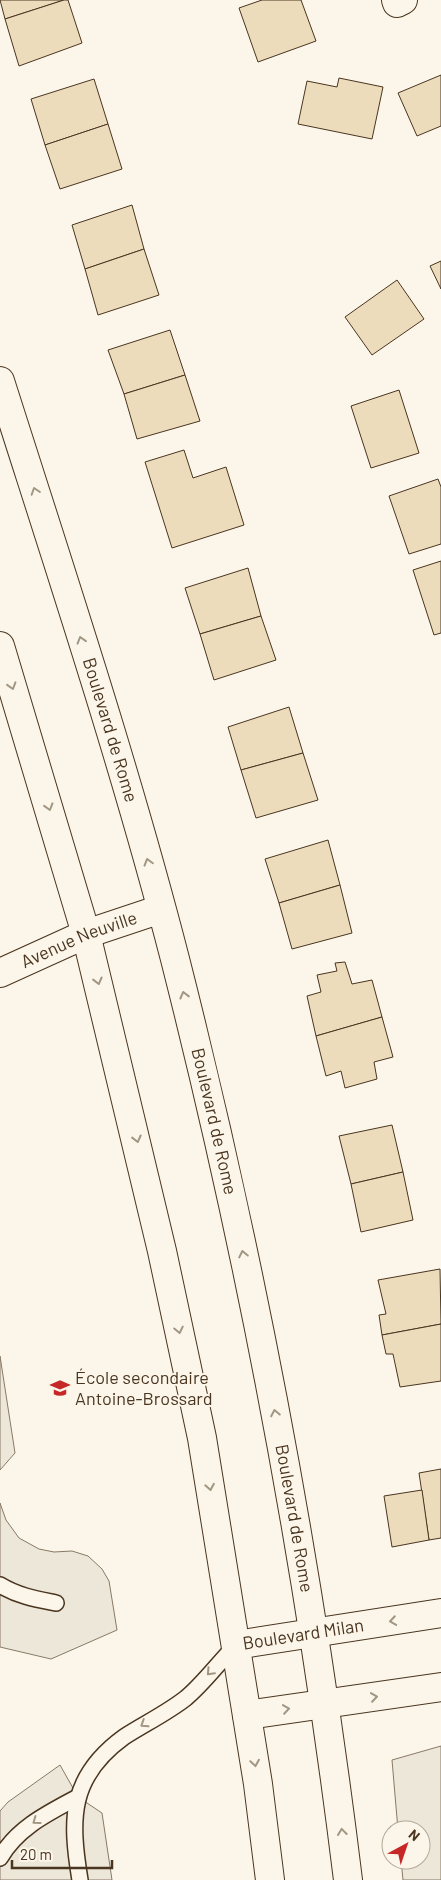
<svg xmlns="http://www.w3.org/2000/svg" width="441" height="1880" viewBox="0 0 441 1880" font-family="Barlow,sans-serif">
<rect width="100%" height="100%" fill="#fbf6e9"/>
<!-- parking -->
<g fill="#ede7d9" stroke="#887966">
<polygon points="0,1356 15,1453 0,1470"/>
<polygon points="0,1503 6,1520 19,1538 39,1549 54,1552 72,1551 88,1556 102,1569 109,1581 117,1630 51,1659 0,1647"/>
<polygon points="441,1746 441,1880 403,1880 401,1860 421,1860 421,1830 398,1830 392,1760"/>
<polygon points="60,1765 78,1797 102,1813 112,1880 0,1880 0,1811 8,1802"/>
</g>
<!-- building -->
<g fill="#ecdcbc" stroke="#4a3520">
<polygon points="0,0 64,0 5,19"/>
<polygon points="64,0 68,0 82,43 19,66 5,19"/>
<polygon points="262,0 301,0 316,41 258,62 239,8"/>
<polygon points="441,75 441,126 417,136 398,93"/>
<polygon points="339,78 383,87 372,139 298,124 307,81 337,87"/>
<polygon points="94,79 108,124 45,145 31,99"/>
<polygon points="108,124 122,169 60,189 45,145"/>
<polygon points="132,205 144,249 85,269 72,225"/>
<polygon points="144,249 159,295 98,315 85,269"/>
<polygon points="441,261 441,289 430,266"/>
<polygon points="397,280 424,319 372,355 345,317"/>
<polygon points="170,330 185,375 124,394 108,350"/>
<polygon points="185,375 200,421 137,439 124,394"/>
<polygon points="399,390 419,453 371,468 351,406"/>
<polygon points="184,450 193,478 226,467 244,525 172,548 145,462"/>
<polygon points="438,479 441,487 441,544 409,554 389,496"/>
<polygon points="441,561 441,633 434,635 413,570"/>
<polygon points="248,568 261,616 200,634 185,588"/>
<polygon points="261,616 276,660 214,680 200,634"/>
<polygon points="289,707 303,753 241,770 228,727"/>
<polygon points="303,753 318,800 256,818 241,770"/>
<polygon points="328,840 340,885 279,903 265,859"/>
<polygon points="340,885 352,933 292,949 279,903"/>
<polygon points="345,962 352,984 372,980 382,1017 316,1036 307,996 321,992 317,975 337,971 335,963"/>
<polygon points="382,1017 393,1057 374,1062 377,1079 345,1088 341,1071 326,1076 316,1036"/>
<polygon points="392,1125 403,1172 351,1184 339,1136"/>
<polygon points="403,1172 413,1220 361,1232 351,1184"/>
<polygon points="440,1269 441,1324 382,1335 379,1315 386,1314 378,1280"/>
<polygon points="441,1324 441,1381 400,1387 393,1354 386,1354 382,1335"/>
<polygon points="441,1469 441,1538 429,1540 419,1473"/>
<polygon points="422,1490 429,1540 392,1547 384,1496"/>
</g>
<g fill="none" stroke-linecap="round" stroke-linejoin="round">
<defs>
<g id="service">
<path d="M0 1585C18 1596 36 1599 56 1603"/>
<path d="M0 1858C17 1828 48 1813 78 1797"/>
<path d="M80 1880C70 1819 69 1777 124 1737 144 1724 167 1713 186 1698 204 1683 219 1662 236 1645"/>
</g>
<g id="minor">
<polyline points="396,0 397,3 403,0"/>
<path id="s1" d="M0 973 86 934 161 909"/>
</g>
<g id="secondary">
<path id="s2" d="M0 381C61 573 125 765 175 959 252 1262 310 1570 348 1880"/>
<polyline points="0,646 86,934 162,1251 202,1438 258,1784 270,1880"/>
<path id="s3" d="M236 1645 441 1613"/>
<polyline points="247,1715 441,1687"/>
</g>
</defs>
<!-- service casing -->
<use href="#service" stroke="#4a3520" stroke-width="18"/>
<!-- minor casing -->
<use href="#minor" stroke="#4a3520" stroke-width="30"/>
<!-- secondary casing -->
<use href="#secondary" stroke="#4a3520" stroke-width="30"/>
<!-- service -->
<use href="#service" stroke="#fbf6e9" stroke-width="15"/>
<!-- minor -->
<use href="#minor" stroke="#fbf6e9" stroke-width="28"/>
<!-- secondary -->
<use href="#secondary" stroke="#fbf6e9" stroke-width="28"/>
</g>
<!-- one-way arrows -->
<defs><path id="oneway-chevron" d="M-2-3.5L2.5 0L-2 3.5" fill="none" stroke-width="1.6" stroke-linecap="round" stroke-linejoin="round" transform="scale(1.25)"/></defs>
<g stroke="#a29684">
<use href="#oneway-chevron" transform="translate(35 491) rotate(-108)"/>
<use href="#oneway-chevron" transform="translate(81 640) rotate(-107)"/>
<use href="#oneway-chevron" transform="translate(12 686) rotate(73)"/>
<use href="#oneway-chevron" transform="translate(49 807) rotate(73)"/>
<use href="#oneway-chevron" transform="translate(148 862) rotate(-106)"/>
<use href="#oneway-chevron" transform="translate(98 981) rotate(76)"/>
<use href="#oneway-chevron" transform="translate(184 995) rotate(-104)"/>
<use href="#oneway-chevron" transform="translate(137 1139) rotate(76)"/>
<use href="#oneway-chevron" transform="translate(243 1254) rotate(-102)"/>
<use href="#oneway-chevron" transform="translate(179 1330) rotate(78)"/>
<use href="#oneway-chevron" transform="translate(275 1413) rotate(-101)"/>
<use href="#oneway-chevron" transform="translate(210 1487) rotate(80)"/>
<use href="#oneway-chevron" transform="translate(393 1621) rotate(171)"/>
<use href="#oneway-chevron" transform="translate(210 1672) rotate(133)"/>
<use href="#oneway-chevron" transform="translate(374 1697) rotate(-8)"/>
<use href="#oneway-chevron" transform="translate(286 1709) rotate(-8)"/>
<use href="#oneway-chevron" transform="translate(144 1724) rotate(147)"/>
<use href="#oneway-chevron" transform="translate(255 1763) rotate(81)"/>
<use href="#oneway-chevron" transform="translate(36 1821) rotate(144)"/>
<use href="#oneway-chevron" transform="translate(342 1832) rotate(-97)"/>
</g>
<!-- icons -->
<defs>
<symbol id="school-bare" viewBox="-9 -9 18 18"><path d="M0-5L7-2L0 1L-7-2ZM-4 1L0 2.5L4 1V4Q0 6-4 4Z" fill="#c62828" stroke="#fbf6e9" stroke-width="2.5" paint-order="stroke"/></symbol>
</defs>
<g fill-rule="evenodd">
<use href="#school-bare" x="46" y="1374" width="28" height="28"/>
</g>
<g text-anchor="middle" stroke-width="4" stroke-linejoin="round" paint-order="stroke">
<!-- street labels -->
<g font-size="18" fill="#4a3520" stroke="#fbf6e9">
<text dy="6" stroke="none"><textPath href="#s2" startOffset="366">Boulevard de Rome</textPath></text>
<text dy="6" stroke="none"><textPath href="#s1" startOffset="86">Avenue Neuville</textPath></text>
<text dy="6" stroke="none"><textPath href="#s2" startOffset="771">Boulevard de Rome</textPath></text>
<text dy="6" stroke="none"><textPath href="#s2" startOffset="1176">Boulevard de Rome</textPath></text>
<text dy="6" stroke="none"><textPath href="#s3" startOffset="68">Boulevard Milan</textPath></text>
</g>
<!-- poi labels -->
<g font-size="18" fill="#4a3520" stroke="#fbf6e9" text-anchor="start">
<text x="75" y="1384">École secondaire<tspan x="75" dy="21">Antoine-Brossard</tspan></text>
</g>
</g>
<!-- north arrow -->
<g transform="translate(406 1845) rotate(40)"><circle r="24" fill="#fbf6e9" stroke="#b4a999"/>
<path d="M0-4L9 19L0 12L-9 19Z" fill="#c62828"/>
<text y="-8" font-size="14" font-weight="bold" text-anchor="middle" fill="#4a3520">N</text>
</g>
<!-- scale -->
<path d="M12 1860v8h100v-8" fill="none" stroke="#4a3520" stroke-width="2.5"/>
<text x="20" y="1860" font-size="15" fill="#4a3520" stroke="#fbf6e9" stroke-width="4" paint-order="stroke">20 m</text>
</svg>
